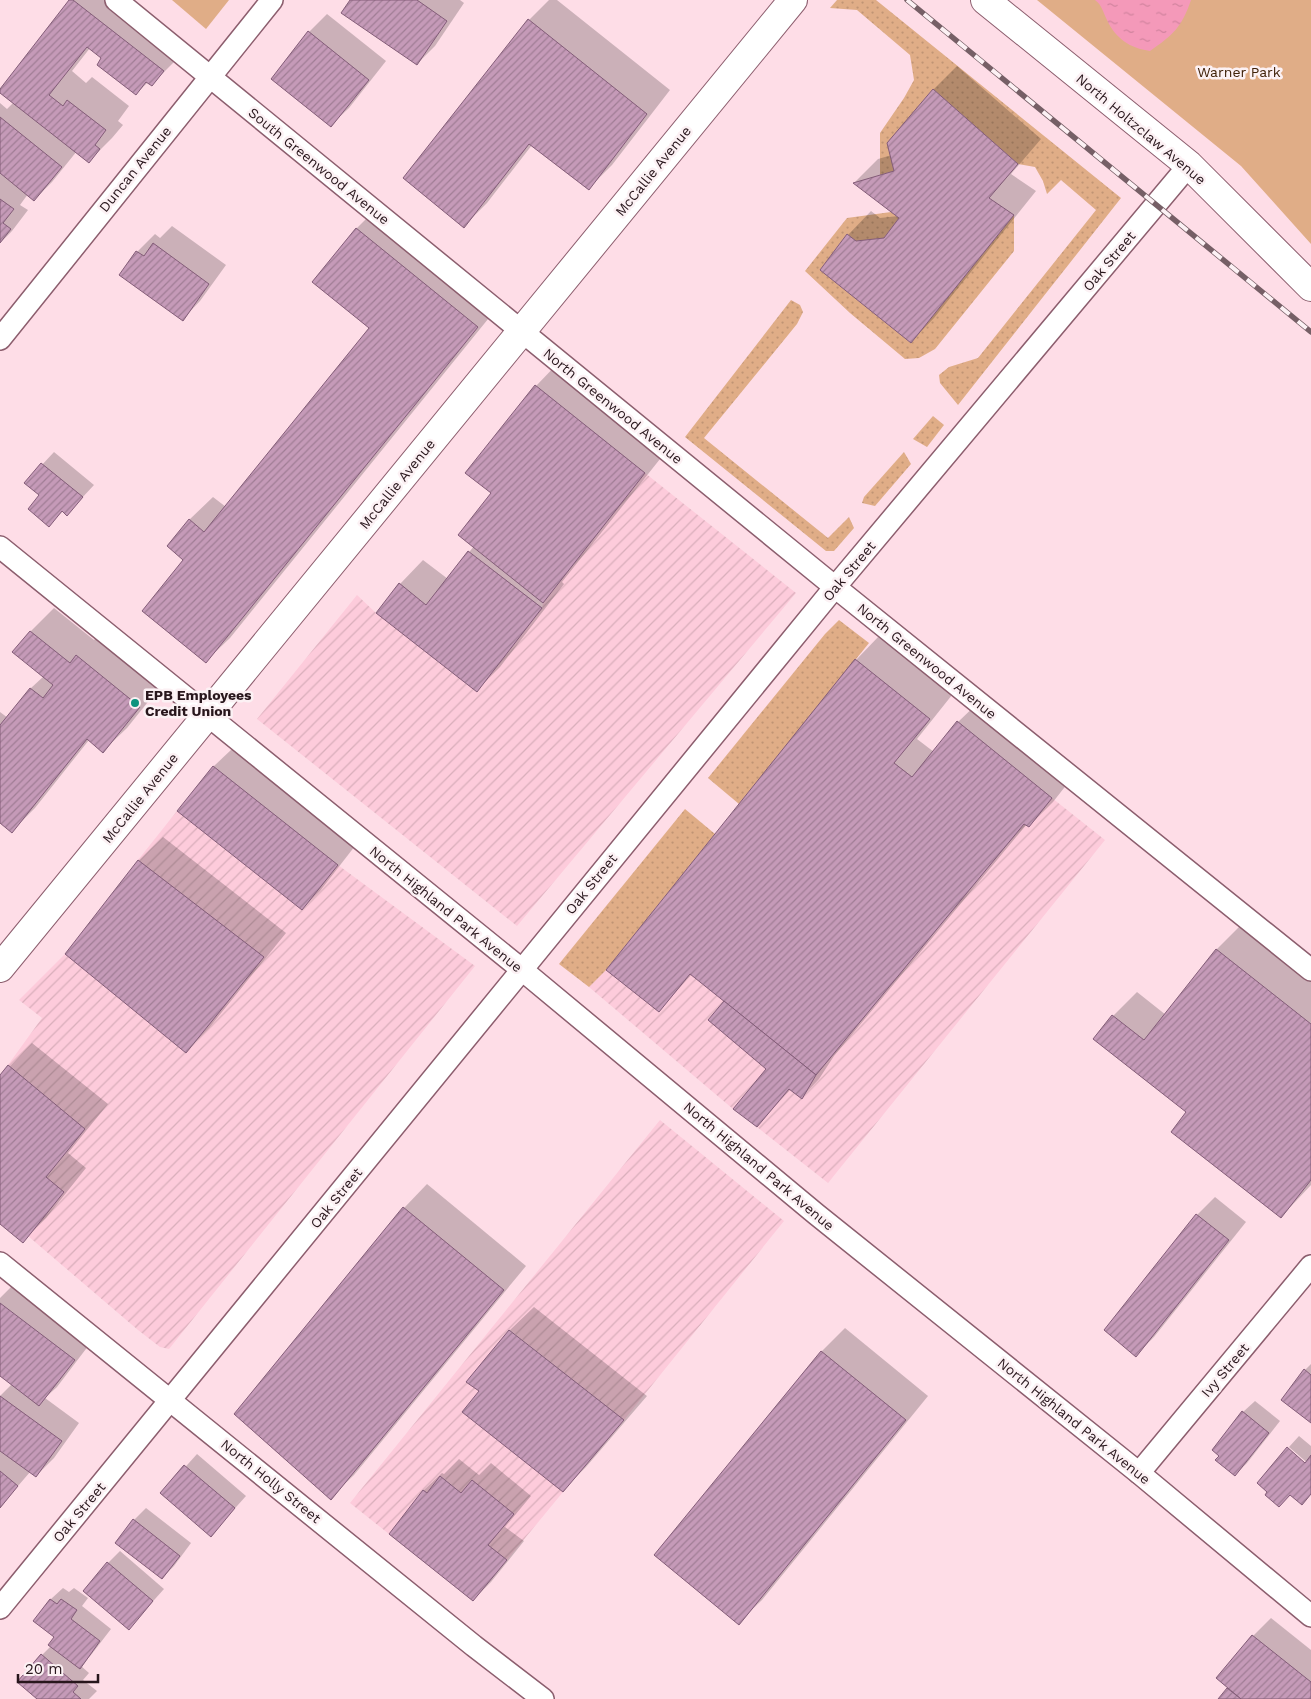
<svg xmlns="http://www.w3.org/2000/svg" width="1311" height="1699" viewBox="0 0 1311 1699" font-family="'Work Sans',sans-serif">
<defs>
<pattern id="industrial-furrows" width="10" height="10" patternUnits="userSpaceOnUse" patternTransform="scale(1.25)"><rect width="10" height="10" fill="#fdcbdb"/><path d="M-1 1l2-2M0 10L10 0M9 11l2-2" fill="none" stroke="#d9aebb"/></pattern>
<pattern id="grass-dots" width="8" height="8" patternUnits="userSpaceOnUse" patternTransform="scale(1.25)"><rect width="8" height="8" fill="#e0ad87"/><path d="M2 2h.1M6 6h.1" fill="none" stroke="#c09474" stroke-width="1.8" stroke-linecap="round"/></pattern>
<pattern id="water-ripples" width="26" height="14" patternUnits="userSpaceOnUse" patternTransform="scale(1.25)"><rect width="26" height="14" fill="#f499b9"/><path d="M2 4q2-2 4 0t4 0M15 11q2-2 4 0t4 0" fill="none" stroke="#d1839e"/></pattern>
<pattern id="building-hatch" width="6" height="6" patternUnits="userSpaceOnUse" patternTransform="scale(1.25)"><rect width="6" height="6" fill="#c59ab8"/><path d="M-1 1l2-2M0 6l6-6M5 7l2-2" fill="none" stroke="#a07d95"/></pattern>
</defs>
<rect width="100%" height="100%" fill="#fedde7"/>
<!-- industrial -->
<g fill="url(#industrial-furrows)">
<polygon points="645,473 796,593 517,926 257,719 357,595 376,613 477,692 542,608 543,603"/>
<polygon points="1052,798 1105,840 828,1183 757,1127 789,1089 802,1098 816,1075 1024,824 1029,827"/>
<polygon points="177,811 302,910 338,865 475,966 169,1349 160,1347 138,1330 28,1236 46,1177 85,1129 8,1065 42,1018 19,1000 65,954 186,1053 263,957 138,860"/>
<polygon points="606,970 659,1012 690,974 724,1001 709,1020 766,1069 733,1109 589,987"/>
<polygon points="660,1120 784,1221 624,1420 510,1330 466,1382 479,1391 462,1412 563,1492 507,1560 488,1545 513,1514 461,1493 441,1476 427,1493 423,1490 389,1534 350,1503"/>
</g>
<!-- grass -->
<g fill="url(#grass-dots)">
<polygon points="837,0 876,0 1121,198 958,405 940,383 939,375 949,367 978,358 1096,210 1061,180 1047,194 1043,181 1035,167 1018,164 933,89 888,143 894,171 880,175 880,133 904,98 914,80 910,55 857,10 830,8"/>
<polygon points="891,212 899,218 884,238 856,241 847,234 820,270 911,343 1014,215 1014,251 935,349 919,358 905,359 850,313 805,271 847,218"/>
<polygon points="791,300 800,305 803,312 797,324 704,438 828,538 849,517 854,528 834,551 826,551 685,437"/>
<polygon points="933,416 944,425 927,447 913,439"/>
<polygon points="904,452 911,464 875,506 862,503 864,497"/>
<polygon points="839,620 869,643 739,804 708,778 825,634"/>
<polygon points="685,809 715,834 606,970 589,987 559,964"/>
</g>
<!-- green -->
<g fill="#e0ad87">
<polygon points="172,0 229,0 206,29"/>
<polygon points="1037,0 1311,0 1311,244 1241,166"/>
</g>
<!-- water -->
<path fill="url(#water-ripples)" d="M1095 0H1191C1182 27 1173 35 1150 51 1130 48 1116 39 1107 20 1103 12 1102 5 1095 0Z"/>
<!-- shadow -->
<g fill="#0003">
<polygon points="71,0 127,0 175,61 152,84 148,82 136,94 103,58 90,48 72,71 86,83 92,77 129,106 118,121 123,125 112,138 89,161 77,151 52,182 34,200 28,194 20,205 28,210 12,231 0,243 0,103 7,109 14,102 0,91"/>
<polygon points="352,0 460,0 464,3 435,46 417,64"/>
<polygon points="549,0 557,0 670,90 612,165 588,189 532,145 487,203 464,226 529,20"/>
<polygon points="327,14 386,61 349,108 331,125 309,32"/>
<polygon points="957,66 1041,139 1011,174 1036,191 934,318 911,342 848,235 871,211 880,218 898,216 855,182 878,159 892,155 889,143 934,89"/>
<polygon points="380,205 501,303 230,638 206,661 189,520 213,497 226,507 371,328 313,282 357,228"/>
<polygon points="172,226 226,265 200,301 183,319 121,274 137,252 155,234 160,238"/>
<polygon points="559,362 668,449 562,582 564,584 500,667 476,691 400,584 423,560 448,579 474,546 493,493 536,386"/>
<polygon points="54,452 94,485 67,514 63,511 49,525 41,495 26,482"/>
<polygon points="54,608 94,640 101,633 163,683 127,728 103,751 89,740 35,808 12,831 0,822 0,712 8,718 31,688 44,676 30,632"/>
<polygon points="879,636 952,695 917,739 934,752 958,722 982,699 1075,774 1053,802 1029,826 1027,824 834,1056 819,1079 802,1097 791,1089 757,1126 768,1069 726,1001 692,974 659,1011 856,660"/>
<polygon points="232,749 355,846 320,891 302,909 179,811 214,766"/>
<polygon points="163,837 286,933 209,1028 186,1051 67,953 139,861"/>
<polygon points="1240,926 1311,982 1311,1185 1281,1217 1113,1016 1137,992 1166,1015 1216,950"/>
<polygon points="32,1043 108,1104 68,1153 86,1168 46,1218 23,1241 0,1223 0,1077"/>
<polygon points="427,1184 526,1266 354,1475 330,1498 404,1208"/>
<polygon points="1215,1197 1246,1222 1154,1337 1136,1355 1197,1215"/>
<polygon points="15,1283 92,1341 57,1387 45,1398 79,1423 54,1458 36,1476 30,1472 0,1507 0,1396 12,1384 0,1375 0,1298"/>
<polygon points="534,1307 647,1396 586,1467 563,1490 481,1391 468,1382 510,1330"/>
<polygon points="845,1328 928,1396 762,1600 738,1623 655,1555 822,1351"/>
<polygon points="1311,1364 1311,1422 1305,1370"/>
<polygon points="1255,1401 1280,1421 1247,1463 1235,1475 1243,1412"/>
<polygon points="1299,1436 1311,1446 1311,1494 1302,1503 1311,1466 1289,1447"/>
<polygon points="197,1454 246,1496 211,1535 162,1493"/>
<polygon points="459,1459 479,1475 491,1463 531,1496 505,1527 524,1541 491,1582 473,1600 391,1534 424,1490 442,1473 444,1474"/>
<polygon points="146,1508 191,1543 174,1566 162,1578 134,1520"/>
<polygon points="120,1551 164,1589 129,1628 108,1563"/>
<polygon points="63,1588 69,1592 74,1588 88,1598 82,1606 111,1629 91,1655 81,1666 89,1673 83,1680 97,1691 89,1699 39,1699 42,1655 51,1646 56,1636 35,1621 51,1599"/>
<polygon points="1271,1618 1311,1650 1311,1699 1219,1699 1229,1687 1218,1678 1253,1636"/>
</g>
<!-- building -->
<g fill="url(#building-hatch)" stroke="#835c78">
<polygon points="69,0 73,0 164,71 152,86 146,82 136,95 97,65 101,58 87,47 49,95 63,106 67,100 106,130 95,145 100,149 89,163 0,93 0,89"/>
<polygon points="350,0 417,0 447,21 417,65 341,13"/>
<polygon points="528,19 647,114 589,190 529,144 464,228 403,178"/>
<polygon points="308,31 369,80 331,127 271,79"/>
<polygon points="933,89 1018,164 989,198 1014,215 911,343 820,270 847,234 856,241 884,238 899,218 853,183 894,171 887,143"/>
<polygon points="0,117 62,167 34,201 0,173"/>
<polygon points="0,199 14,209 3,223 11,229 0,243"/>
<polygon points="356,228 478,327 206,663 142,611 183,560 167,546 189,519 204,532 369,328 312,282"/>
<polygon points="153,243 209,284 183,321 119,275 136,251 144,256"/>
<polygon points="535,385 645,473 543,603 458,535 491,493 465,473"/>
<polygon points="41,463 83,497 67,516 62,511 49,527 28,509 39,495 24,483"/>
<polygon points="468,551 542,608 477,692 376,613 399,583 426,605"/>
<polygon points="30,631 70,663 76,655 140,707 103,753 87,739 12,833 0,823 0,725 30,688 43,698 53,685 12,652"/>
<polygon points="855,659 930,719 894,763 912,777 957,721 1052,798 1029,827 1024,824 816,1075 690,974 659,1012 606,970"/>
<polygon points="213,766 338,865 302,910 177,811"/>
<polygon points="138,860 264,957 186,1053 65,954"/>
<polygon points="1216,949 1311,1024 1311,1180 1281,1218 1171,1132 1186,1112 1093,1039 1112,1015 1144,1040"/>
<polygon points="724,1001 816,1075 802,1099 789,1089 757,1127 733,1109 766,1069 708,1020"/>
<polygon points="8,1065 85,1129 46,1177 64,1192 23,1243 0,1224 0,1075"/>
<polygon points="403,1207 504,1290 331,1500 234,1414"/>
<polygon points="1196,1214 1229,1240 1136,1357 1104,1330"/>
<polygon points="0,1303 75,1360 39,1406 0,1376"/>
<polygon points="509,1330 624,1420 563,1492 462,1412 479,1391 466,1382"/>
<polygon points="821,1351 906,1420 739,1625 654,1555"/>
<polygon points="1304,1369 1311,1375 1311,1423 1281,1400"/>
<polygon points="0,1396 62,1441 36,1477 0,1451"/>
<polygon points="1242,1411 1269,1433 1235,1476 1215,1460 1219,1456 1212,1450"/>
<polygon points="1287,1447 1305,1463 1311,1455 1311,1494 1302,1505 1290,1495 1279,1507 1265,1495 1267,1492 1257,1483"/>
<polygon points="184,1465 235,1508 211,1537 160,1493"/>
<polygon points="0,1471 18,1486 0,1508"/>
<polygon points="440,1476 461,1493 472,1480 514,1514 488,1545 507,1560 473,1601 389,1534 423,1490 427,1493"/>
<polygon points="133,1519 180,1556 162,1579 115,1543"/>
<polygon points="107,1562 153,1601 129,1630 83,1591"/>
<polygon points="50,1599 57,1604 61,1599 77,1610 71,1619 100,1641 80,1669 48,1645 54,1637 33,1621"/>
<polygon points="1252,1635 1311,1682 1311,1699 1241,1699 1216,1678"/>
<polygon points="41,1654 78,1686 73,1692 81,1699 37,1699 17,1682"/>
<polygon points="1227,1688 1241,1699 1218,1699"/>
</g>
<g fill="none" stroke-linecap="round" stroke-linejoin="round">
<defs>
<g id="minor">
<polyline points="116,0 835,587 1311,970"/>
<polyline points="0,339 272,0"/>
<polyline points="0,547 521,969 816,1214 1139,1473 1311,1616"/>
<polyline points="0,1263 474,1646 543,1699"/>
<polyline points="1139,1473 1311,1266"/>
<polyline points="0,1608 835,587 1189,165"/>
</g>
<g id="secondary">
<polyline points="985,0 1189,165 1311,287"/>
<polyline points="0,968 793,0"/>
</g>
</defs>
<!-- minor casing -->
<use href="#minor" stroke="#8c5e6e" stroke-width="24"/>
<!-- secondary casing -->
<use href="#secondary" stroke="#8c5e6e" stroke-width="30"/>
<!-- minor -->
<use href="#minor" stroke="#fff" stroke-width="21"/>
<!-- secondary -->
<use href="#secondary" stroke="#fff" stroke-width="28"/>
<defs>
<polyline id="rail" points="907,0 1311,332"/>
</defs>
<!-- rail casing -->
<use href="#rail" stroke="#765f66" stroke-width="5.5"/>
<!-- rail -->
<use href="#rail" stroke="#fcf1f4" stroke-width="4" stroke-dasharray="11" stroke-linecap="butt"/>
</g>
<!-- markers -->
<circle fill="#0d947f" stroke="#fcf1f4" stroke-width="2" cx="135" cy="703" r="5"/>
<g text-anchor="middle" stroke-width="5" stroke-linejoin="round" paint-order="stroke">
<!-- park labels -->
<g font-size="14" fill="#3f2108" stroke="#fcf1f4">
<text x="1239" y="77">Warner Park</text>
</g>
<!-- street labels -->
<g font-size="14" fill="#28161c" stroke="#fcf1f4">
<text transform="translate(1141 129) rotate(40)" y="5">North Holtzclaw Avenue</text>
<text transform="translate(319 166) rotate(39)" y="5">South Greenwood Avenue</text>
<text transform="translate(135 169) rotate(-51)" y="5">Duncan Avenue</text>
<text transform="translate(653 171) rotate(-51)" y="5">McCallie Avenue</text>
<text transform="translate(1109 261) rotate(-50)" y="5">Oak Street</text>
<text transform="translate(613 406) rotate(39)" y="5">North Greenwood Avenue</text>
<text transform="translate(397 484) rotate(-51)" y="5">McCallie Avenue</text>
<text transform="translate(849 571) rotate(-50)" y="5">Oak Street</text>
<text transform="translate(927 661) rotate(39)" y="5">North Greenwood Avenue</text>
<text transform="translate(140 798) rotate(-51)" y="5">McCallie Avenue</text>
<text transform="translate(591 884) rotate(-51)" y="5">Oak Street</text>
<text transform="translate(446 909) rotate(39)" y="5">North Highland Park Avenue</text>
<text transform="translate(759 1166) rotate(40)" y="5">North Highland Park Avenue</text>
<text transform="translate(336 1198) rotate(-51)" y="5">Oak Street</text>
<text transform="translate(1225 1370) rotate(-50)" y="5">Ivy Street</text>
<text transform="translate(1074 1421) rotate(39)" y="5">North Highland Park Avenue</text>
<text transform="translate(271 1481) rotate(39)" y="5">North Holly Street</text>
<text transform="translate(79 1512) rotate(-50)" y="5">Oak Street</text>
</g>
<!-- poi labels -->
<g font-size="14" font-weight="bold" fill="#28161c" stroke="#fcf1f4" text-anchor="start">
<text x="145" y="700">EPB Employees<tspan x="145" dy="16">Credit Union</tspan></text>
</g>
</g>
<!-- scale -->
<path d="M18 1674v8h80v-8" fill="none" stroke="#28161c" stroke-width="2.5"/>
<text x="25" y="1674" font-size="15" fill="#28161c" stroke="#fcf1f4" stroke-width="4" paint-order="stroke">20 m</text>
</svg>
